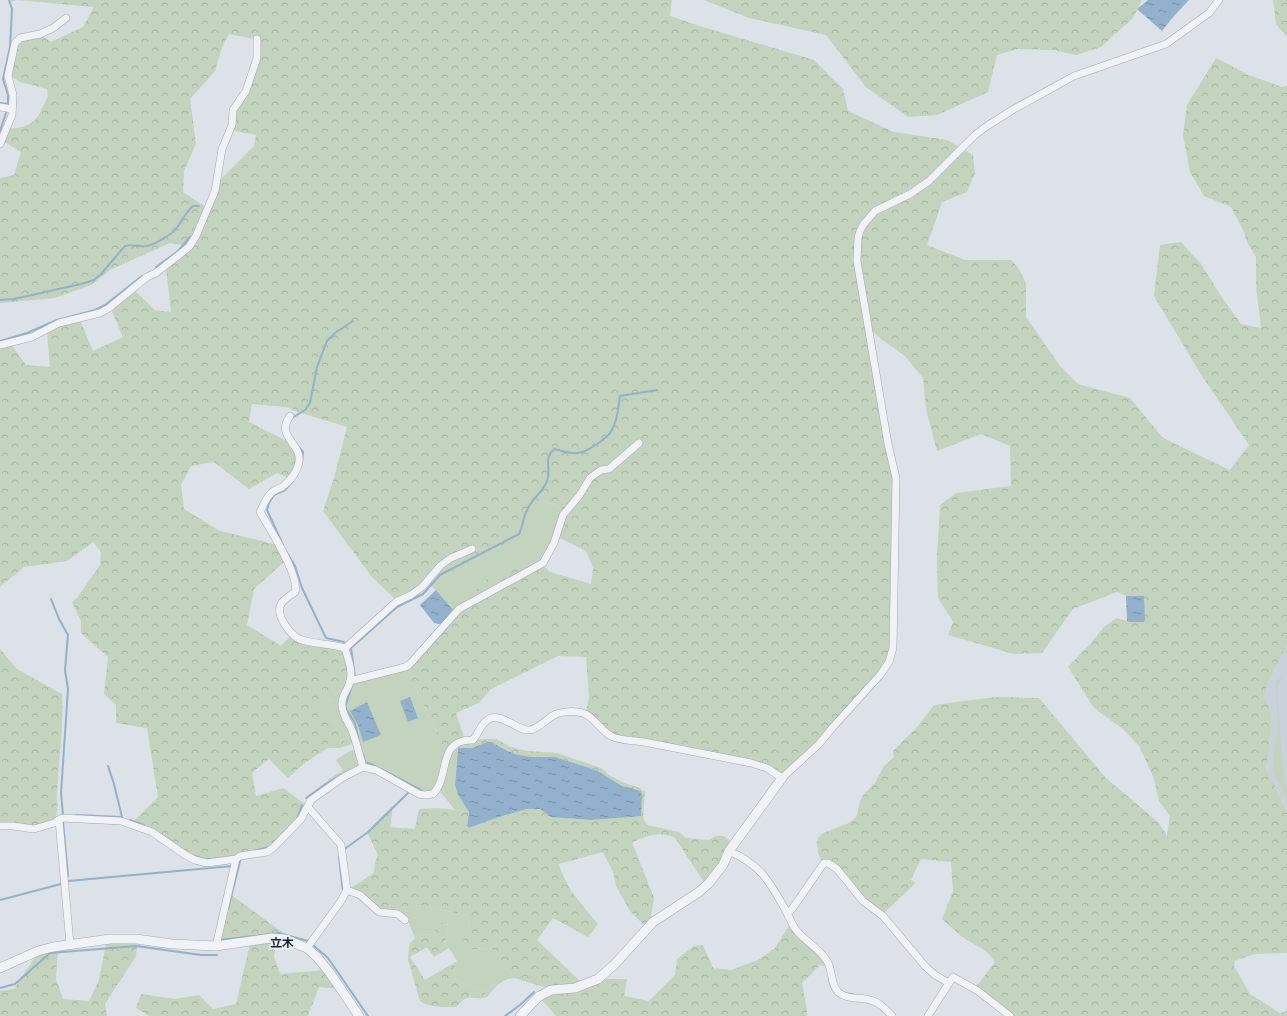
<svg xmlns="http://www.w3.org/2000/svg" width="1287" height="1016" viewBox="0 0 1287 1016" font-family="'Varela Round','Noto Sans JP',sans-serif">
<defs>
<pattern id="forest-crowns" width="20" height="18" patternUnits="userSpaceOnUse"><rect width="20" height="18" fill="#c3d3bd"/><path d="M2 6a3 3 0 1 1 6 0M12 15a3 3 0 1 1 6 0" fill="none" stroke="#a7b5a4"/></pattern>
<pattern id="water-ripples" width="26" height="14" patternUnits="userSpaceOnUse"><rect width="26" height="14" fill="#93b1cc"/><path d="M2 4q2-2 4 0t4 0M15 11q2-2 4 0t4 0" fill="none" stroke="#7890a7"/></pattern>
</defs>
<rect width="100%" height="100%" fill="#dce2e8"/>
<!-- built -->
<polygon fill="#cad1da" points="1287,645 1287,812 1276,788 1266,769 1270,744 1271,723 1264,698 1267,685"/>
<!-- green -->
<g fill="#c3d3bd">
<polygon points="544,501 564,510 554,537 540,562 454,611 437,591 428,583 501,547"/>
<polygon points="406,668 446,752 439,781 431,793 425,793 365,765 345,714 344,701 352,682"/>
<polygon points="1283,675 1278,685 1277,695 1285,785 1287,789 1287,802 1279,781 1274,776 1272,771 1278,727 1276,682"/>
<polygon points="346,685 341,696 354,743 341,748 347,735 321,707"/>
<polygon points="458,743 455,785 458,795 469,812 455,810 439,790 449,756"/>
<polygon points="356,749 360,765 359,768 331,783 328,780 343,770 336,760 350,751"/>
<path d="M420 905 469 916 468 930 471 950 483 948 495 950 514 978C501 979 495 988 487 997L484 990 474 988 456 980 453 973 457 961 449 948 445 945 448 924 431 935 419 934 415 938 409 923 405 916 382 911Z"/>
</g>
<!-- forest -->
<g fill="url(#forest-crowns)">
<path d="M11 0H672L670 16 706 28 814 60 843 89 848 111 894 132 947 140 973 155 975 173 967 192 942 202 927 245 965 260H1012L1020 271 1026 283V317L1060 366 1078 384 1130 398 1163 438 1230 470 1249 445 1200 373 1154 296 1160 245 1181 242 1201 264 1221 296 1241 324 1261 328 1256 285V257L1247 242 1244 232 1231 207 1204 196 1190 172 1183 135 1187 105 1216 58 1249 75 1282 87 1287 86V645L1267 685 1264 698 1270 709 1271 723 1270 744 1266 769 1276 788 1287 812V953L1254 954 1235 961 1234 966 1250 994 1280 1013 1287 1011V1016H1014L976 987 995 962 987 952 961 936 942 919 953 891 951 862 921 859 911 880 916 883 884 913 864 899 841 871 821 860 818 853 817 844 818 838 823 833 849 823 855 818 857 815 860 801 864 794 875 783 884 766 894 757 893 751 918 726 934 705 995 697 1039 698 1106 778 1158 822 1167 836 1170 816 1159 801 1153 776 1139 746 1123 729 1094 708 1068 667 1090 644 1105 626 1117 618 1129 622 1144 597 1126 596 1117 592 1073 609 1042 653 1014 654 948 635 953 622 938 598 937 557 940 505 956 493 1011 486 1010 446 981 434 937 451 926 409 923 378 905 356 881 339 867 326 894 479 892 645 882 670 816 746 783 774 763 764 616 736 609 733 586 712 589 697 586 657 558 656 491 689 479 703 456 713 464 737 455 741 446 752 406 668 465 604 487 578 538 560 550 572 591 584 593 568 586 551 558 537 564 510 544 501 501 547 428 583 419 593 394 598 371 576 323 511 334 478 347 427 298 412 287 407 252 404 249 422 283 439 296 450 298 461 290 479 277 473 249 489 214 462 191 466 181 485 184 509 220 531 277 545 285 561 254 589 247 625 281 646 291 635 343 650 350 677 346 685 321 707 347 735 341 748H328L306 762 288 778 269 759 252 773 256 796 283 788 306 805 299 819 267 850 231 858 211 860 195 858 154 831 133 822 158 797 147 728 116 723V705L104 694 108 657 81 633V621L72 602 77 598 100 565 101 552 93 542 67 561 24 567 1 586 0 589V347L11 344 26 365 50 367 47 332 59 325 80 320 93 351 123 337 111 309 134 290 155 310 171 312 166 268 190 248 218 182 254 146 256 135 231 130 234 112 246 96 258 40 229 34 222 47 215 71 190 99 196 144 184 171 183 192 206 207 188 246 170 243 110 270 91 285 55 298 1 303H0V178L14 175 21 152 3 141 8 129C36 127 37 119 48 96L47 89 20 82 10 75 15 49 21 39 42 36 51 42 83 27 94 7 17 0 10 2Z"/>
<polygon points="704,0 1142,0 1133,18 1101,47 1076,55 1053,50 1017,49 997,55 988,92 937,115 908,117 866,87 826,35 749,18"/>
<polygon points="1273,0 1287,0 1287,37 1276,24"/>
<path d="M0 649 17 669 62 694C64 726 59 758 57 790 56 799 60 812 54 820L33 827 0 824Z"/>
<path d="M484 739H496L511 747 528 751 557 753 601 768 609 775 624 783 640 788 645 792 643 818 647 825 679 832 686 838 709 840C720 833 725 835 733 845L711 876 704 882 675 838C658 830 648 836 632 842L654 898 651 915 653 918 645 926 630 911 616 886 613 872 603 852 559 864C565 887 583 906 598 924L588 937 553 918 537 940 581 982 547 988 514 978 494 950 483 948 470 950 461 945 468 930 469 916 420 905 382 911 349 889 374 873 375 862 378 855 367 832 393 806 390 827 415 829 419 809 438 808 469 812 467 826 470 828 499 817 527 809H540L551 817 591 820 641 815 642 797 641 791 622 786 596 770 555 757H530L514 754 500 746 487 742 472 748H458V743Z"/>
<polygon points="230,894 290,938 219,943"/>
<path d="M441 923 448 925 445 945 449 948 434 957 427 947 410 957 425 980 457 961 453 973 456 980 474 988 484 990 487 997C472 1002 471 990 456 1007 444 1007 429 1008 420 1001L408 960V955L410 943 419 934 431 935Z"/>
<polygon points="790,924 816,949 828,967 820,965 802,983 807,1010 807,1016 556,1016 541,999 550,994 604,979 627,979 624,996 649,1001 675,975 677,959 694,946 703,945 713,968 731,970 758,960 775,948"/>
<polygon points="135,941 137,946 136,956 105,1004 107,1016 0,1016 0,991 14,989 31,963 39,953 58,948 56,979 63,999 89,1001 99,980 106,944"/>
<polygon points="277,941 274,957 280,974 325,970 338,989 319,987 308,1016 149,1016 136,1008 141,994 175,999 199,995 213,1009 236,1004 250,944"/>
</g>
<!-- water -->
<g fill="url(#water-ripples)">
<polygon points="1148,0 1189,0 1173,17 1162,31 1137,9"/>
<polygon points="436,590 454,611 443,625 434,623 420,605"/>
<polygon points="1126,596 1144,596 1145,620 1144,622 1129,622 1127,621"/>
<polygon points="410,697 418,718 408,722 400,701"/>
<polygon points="367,702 381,735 363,742 358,725 350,711"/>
<polygon points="487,742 491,742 514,754 531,757 555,757 596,770 622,786 641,791 642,797 641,816 591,820 551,817 540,809 527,809 499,817 469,828 467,826 469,812 458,795 455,785 458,748 472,748"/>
</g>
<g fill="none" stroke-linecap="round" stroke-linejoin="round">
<!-- stream -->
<g stroke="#93b1cc" stroke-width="2">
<polyline points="0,103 8,104 8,95 3,79 10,47 12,9 9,0"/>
<polyline points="0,131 6,113"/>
<polyline points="156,267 177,252 190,237"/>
<path d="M0 300 14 299 81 284 94 280 101 274 125 246C132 244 139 247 146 246 153 246 172 234 176 229 182 221 185 213 193 206H199"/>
<polyline points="0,341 27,333 57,320 95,310 105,305 142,276"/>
<polyline points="292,418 305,410 310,403 317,367 327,341 336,332 353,321"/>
<polyline points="297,445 303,452 302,463"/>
<polyline points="283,545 267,510 269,503 274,495 285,490 293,481"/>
<polyline points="286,551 295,566 302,588 326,638 344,642"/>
<polyline points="51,599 59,619 68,635 65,670 68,689 61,793 63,815 64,815"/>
<path d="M355 677 351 648 397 607 423 594 440 575 519 534C523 526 523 517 528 508 533 498 547 488 548 477 550 466 544 456 555 449 562 451 570 454 577 453 586 453 608 438 612 430 618 420 618 407 620 396L657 390"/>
<polyline points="352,686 345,707 355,723 359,742"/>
<polyline points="363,754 365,762 371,764 421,790"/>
<polyline points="306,798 327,783 341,775"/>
<polyline points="76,815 122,817 114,784 108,766"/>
<polyline points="297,819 302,805"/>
<polyline points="130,820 144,825"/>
<polyline points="63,822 68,876"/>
<polyline points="160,834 171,841"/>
<polyline points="346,848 368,832 408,793"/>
<polyline points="253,851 269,847"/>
<polyline points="195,856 204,859 212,859"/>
<polyline points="339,857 343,892"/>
<polyline points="68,881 232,866"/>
<polyline points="0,900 61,884"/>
<polyline points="228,909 241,857"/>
<polyline points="220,940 279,933 308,941"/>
<polyline points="313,945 328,958 368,1016"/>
<polyline points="0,988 15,984 50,953 136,946 201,955 217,955"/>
<polyline points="505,1016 520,1005 534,992"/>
</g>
<defs>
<g id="minor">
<polyline points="0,107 12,109"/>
<polyline points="0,144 12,115 13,95 8,76 15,43 20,38 40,34 53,28 66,18"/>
<polyline points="0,345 32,337 59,323 100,313 109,308 147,277 156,273 189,247 196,236 215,191 222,149 232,125 233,110 246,91 257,58 257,39"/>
<path d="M290 416C275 437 302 443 299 462 297 473 290 481 282 487 278 489 274 490 271 493 266 498 263 506 260 512 269 527 300 576 295 592 291 595 284 599 281 604 275 615 291 637 302 640 316 644 331 644 345 648 348 660 354 672 349 685 346 692 341 697 342 705 342 714 347 720 351 728 356 740 359 754 363 767"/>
<polyline points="345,648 396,602 411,595 422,587 441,565 451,558 472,549"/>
<polyline points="350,681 405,667 409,665 459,609 543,563 554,543 563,515 579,496 590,478 601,470 609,469 639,443"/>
<polyline points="59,820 70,945"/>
<path d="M0 826H13L34 829 54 823 62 818 121 821 152 832 187 856 195 860 207 863 236 859 240 856 267 852 273 848 301 819 311 800 342 778 363 767 376 770 419 794 424 795 433 794C451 776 436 739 473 740 478 734 480 727 485 722 499 708 517 732 530 730 540 728 547 718 556 714 561 712 571 711 577 712 592 712 599 730 611 736 620 741 633 740 644 742 679 749 715 756 751 763L767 768 782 778 819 744 833 727 880 675 889 662 893 648 896 478 888 444 857 261 858 238 860 231 863 225 875 211 910 194 929 181 975 135 987 126 1014 109 1074 76 1166 44 1209 13 1219 0"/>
<path d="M729 851C761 865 769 881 785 909 789 916 792 925 797 931 806 942 819 948 827 961 833 970 830 984 838 992 847 1000 860 997 870 1000 879 1002 886 1009 892 1016"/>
<polyline points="347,890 360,895 379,912 398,914 405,920"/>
<polyline points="787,913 792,909 824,863 828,863 837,869 863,901 883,916 925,966 935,975 949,983 928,1016"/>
<polyline points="216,946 236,859"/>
<polyline points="307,948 341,901 347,890 341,845 308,807"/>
<polyline points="949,983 953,977 978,991 1010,1016"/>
</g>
<g id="tertiary">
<polyline points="0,968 38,951 53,947 110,939 136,939 172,944 216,946 272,938 284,939 307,948 317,957 330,973 359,1016"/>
<polyline points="520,1016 538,997 551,990 575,988 598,979 614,965 653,922 699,892 709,883 723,865 729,851 782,778"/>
</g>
</defs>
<!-- minor casing -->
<use href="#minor" stroke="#a1a9b2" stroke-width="8"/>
<!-- tertiary casing -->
<use href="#tertiary" stroke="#a1a9b2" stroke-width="10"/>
<!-- minor -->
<use href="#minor" stroke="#f0f2f6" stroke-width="7"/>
<!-- tertiary -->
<use href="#tertiary" stroke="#f0f2f6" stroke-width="9"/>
</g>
<g text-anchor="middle" stroke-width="4" stroke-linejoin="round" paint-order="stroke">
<!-- quarter labels -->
<g font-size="12" font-weight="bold" fill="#172131" stroke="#ecf0f6">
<text x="282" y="947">立木</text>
</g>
</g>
</svg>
